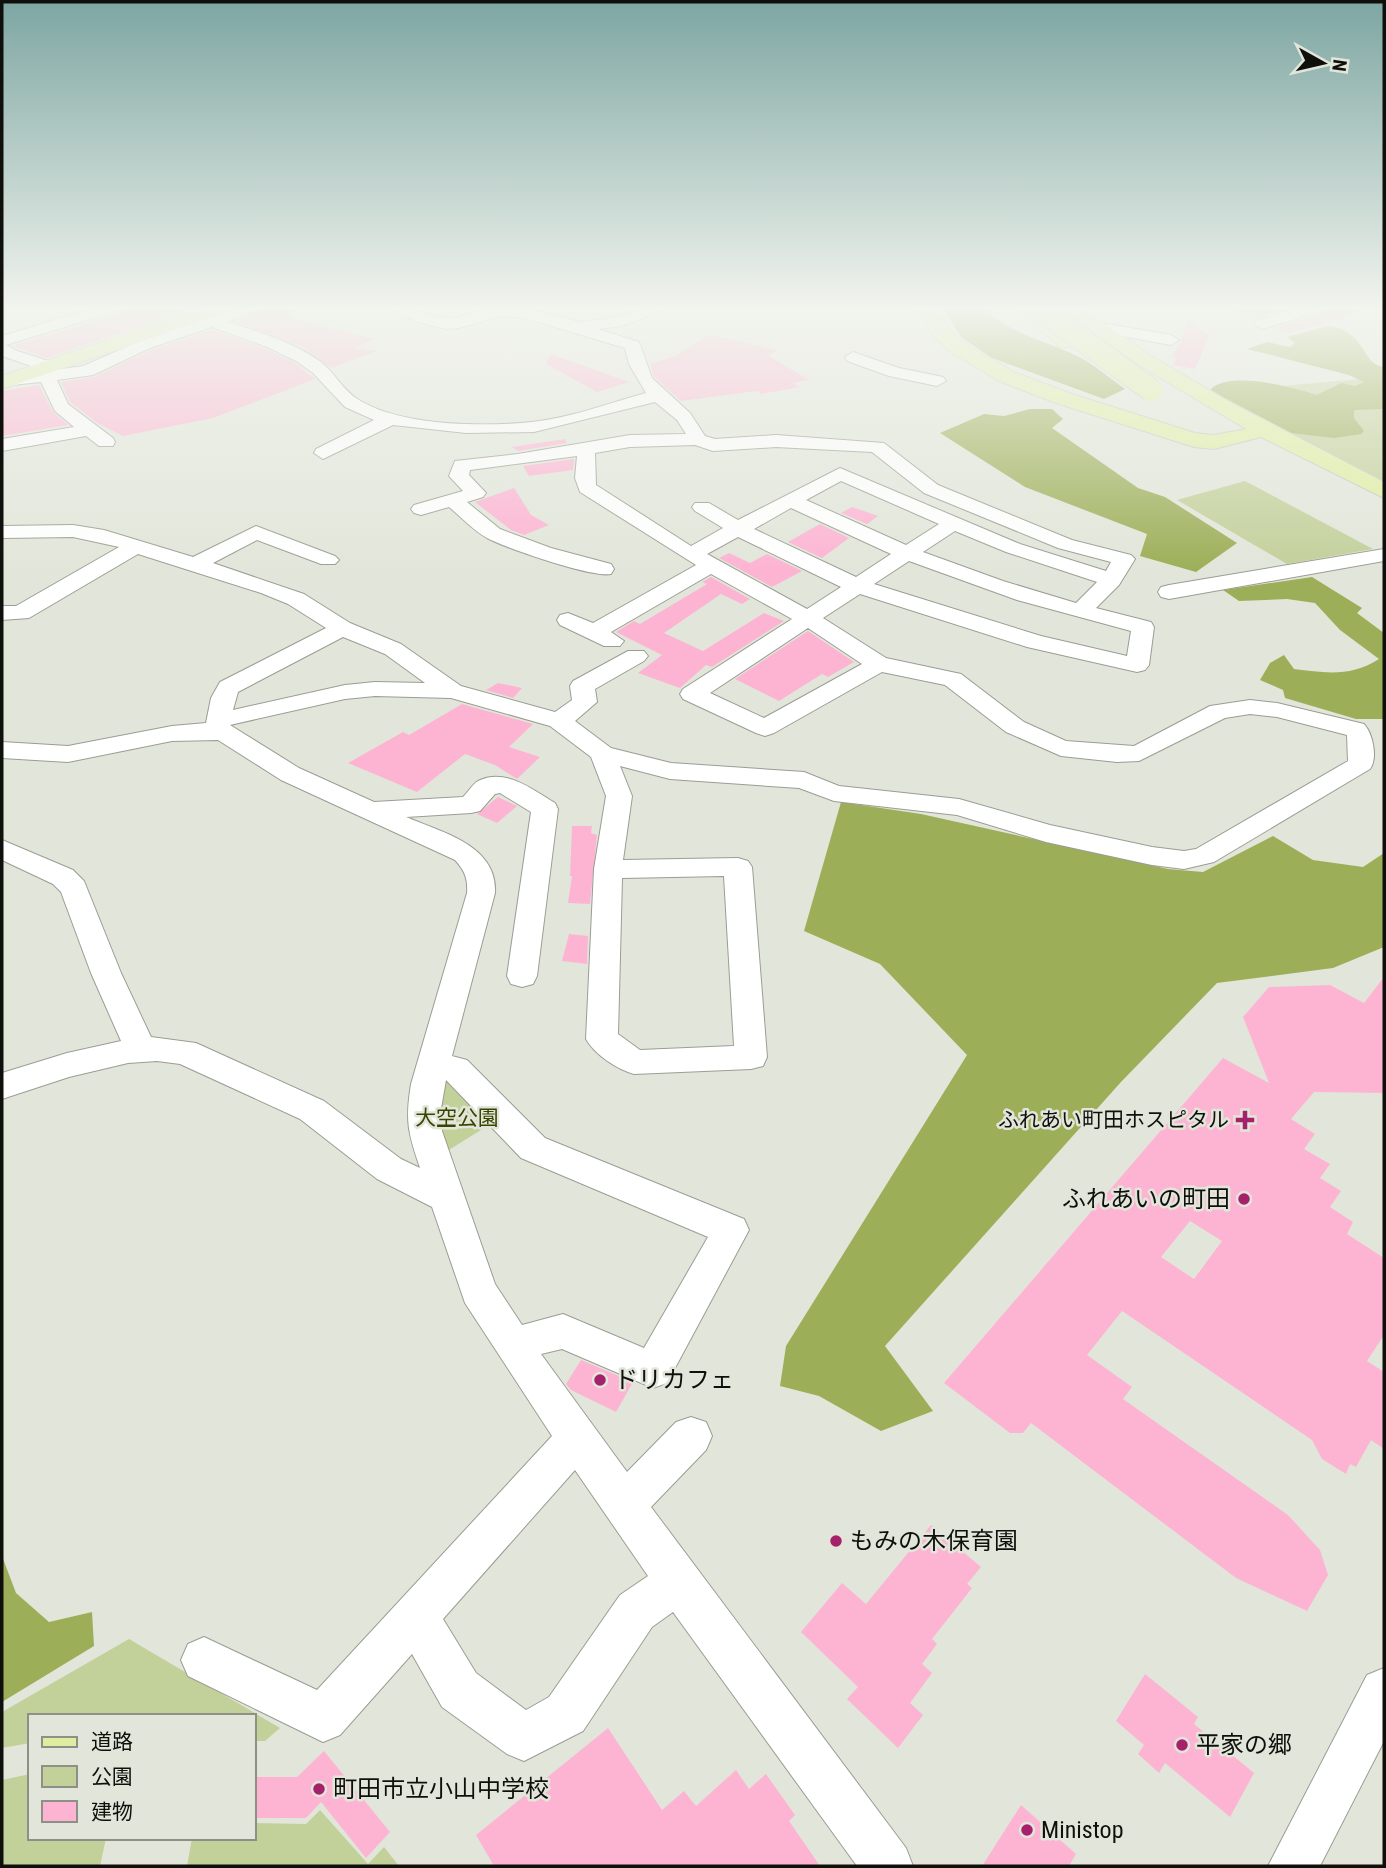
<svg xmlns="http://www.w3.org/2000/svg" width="1386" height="1868" viewBox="0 0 1386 1868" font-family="'Roboto Condensed','Noto Sans JP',sans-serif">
<rect width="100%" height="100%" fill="#e2e6da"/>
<!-- green -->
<g fill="#c2d09a">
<polygon points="1384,372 1384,484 1283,432 1212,392 1373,378"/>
<polygon points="1245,481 1373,549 1287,564 1177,500"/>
<polygon points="455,1080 492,1123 444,1153 434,1115 442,1083"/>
<polygon points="129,1639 280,1728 265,1741 254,1741 254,1716 30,1716 30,1743 2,1748 2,1712"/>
<polygon points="30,1774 30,1838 106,1838 100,1866 2,1866 2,1780"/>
<polygon points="320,1810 368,1864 384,1847 399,1866 187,1866 192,1838 254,1838 254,1823 306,1824"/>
</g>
<!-- forest -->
<g fill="#9caf58">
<path d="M943 308H984C1013 337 1051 341 1085 360 1099 369 1112 380 1125 389L1104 399 992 358 962 338Z"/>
<path d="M1328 326C1367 330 1360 364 1384 367V409L1354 410V418L1364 431 1361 434 1334 438 1291 433 1210 390C1228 370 1293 387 1316 395L1342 383 1355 386 1364 382 1349 375 1247 349 1267 342 1290 347 1295 343 1287 337Z"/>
<polygon points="1030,409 1052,409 1063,419 1052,428 1138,488 1165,497 1237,543 1196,572 1140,556 1147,534 1025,487 940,433 984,414 1004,416"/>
<path d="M1312 577 1362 608 1357 613 1384 633V719H1356L1285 698 1283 690 1260 680 1270 663 1284 655 1294 669C1326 673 1351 677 1379 659L1340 630 1315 603 1287 599 1239 601 1223 590Z"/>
<polygon points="841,802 921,814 1168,869 1203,872 1273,836 1313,860 1363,867 1384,853 1384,947 1333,968 1217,983 1121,1082 885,1346 933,1411 881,1431 819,1396 780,1386 786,1346 967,1055 880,964 804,931"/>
<polygon points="2,1556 16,1593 49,1622 92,1612 94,1646 2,1702"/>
</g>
<!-- building -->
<g fill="#fdb4d3" fill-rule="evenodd">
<polygon points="122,308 192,308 47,358 13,346 117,314"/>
<polygon points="264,308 292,308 290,317 375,339 354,348 377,351 331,368 301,346 236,322"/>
<polygon points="1230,308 1289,308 1254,319"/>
<polygon points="1328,308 1355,308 1356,314 1289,333 1276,328 1323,314"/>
<polygon points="1188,322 1209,336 1195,369 1173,365 1176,357 1172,357 1181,341"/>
<polygon points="212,330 266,349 295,363 315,379 213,418 123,436 99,424 70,402 61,382 94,377 151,350"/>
<polygon points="710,335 777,350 769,356 809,380 793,383 799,387 761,394 757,391 681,401 654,377 650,364 675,356"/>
<polygon points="550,354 629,382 597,392 546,364"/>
<polygon points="39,385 53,412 68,425 2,436 2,391"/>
<polygon points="565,439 567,443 518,451 512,447"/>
<polygon points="574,459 573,470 529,476 523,466"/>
<polygon points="514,488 531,515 549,525 524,535 511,530 475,502"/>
<polygon points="852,507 878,516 867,524 841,513"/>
<polygon points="820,524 849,538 822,558 788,542"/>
<polygon points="729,553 750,563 767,554 802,571 772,587 719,558"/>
<polygon points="711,577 750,599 742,604 721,594 664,633 703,651 764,613 784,621 712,667 706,665 680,688 638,673 662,655 616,632 634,621 640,624 707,584 702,582"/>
<polygon points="808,631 854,662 828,677 822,674 779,701 735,679"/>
<polygon points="498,683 522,688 513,698 486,690"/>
<polygon points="462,704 533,724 509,747 540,757 517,779 495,765 465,754 417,792 348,763 403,732 409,735"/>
<polygon points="498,797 517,806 497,823 477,814"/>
<polygon points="572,826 592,826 591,833 597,835 590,904 568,903 572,876 570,876"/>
<polygon points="569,934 588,936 587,964 562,961"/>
<path d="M1384 977V1093L1314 1092 1291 1119 1315 1134 1304 1149 1330 1164 1320 1178 1341 1191 1330 1207 1353 1222 1347 1234 1384 1258V1335L1367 1361 1384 1372V1449L1371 1440 1356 1467 1350 1464 1346 1474 1322 1459 1312 1440 1122 1311 1087 1355 1132 1387 1123 1399 1288 1515 1320 1550 1328 1575 1307 1611 1236 1578 1031 1423 1023 1433H1010L944 1383 1223 1058 1269 1083 1243 1017 1269 987 1330 985 1364 1003ZM1190 1221 1222 1241 1194 1279 1161 1257Z"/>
<polygon points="581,1360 633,1382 616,1412 571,1390 566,1384"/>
<polygon points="931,1525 981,1567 967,1584 972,1588 932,1639 937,1644 922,1664 932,1673 910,1703 923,1715 898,1748 847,1699 858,1687 801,1632 842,1583 866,1604"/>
<polygon points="1145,1674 1198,1717 1194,1724 1254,1773 1230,1817 1165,1763 1159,1773 1138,1754 1144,1745 1116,1721"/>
<polygon points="608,1728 662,1810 684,1791 696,1806 736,1770 749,1789 766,1774 795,1815 789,1821 820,1866 494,1866 476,1835"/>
<polygon points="324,1751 390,1832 366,1858 321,1802 306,1818 254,1818 254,1777 297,1777"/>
<polygon points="1021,1805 1076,1854 1069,1866 982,1866"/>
</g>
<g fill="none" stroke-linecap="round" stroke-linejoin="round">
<defs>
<g id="minor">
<path d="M94 308H119L116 311 6 345 17 351 55 363 57 367 55 370 83 366 138 342 196 322 188 317 190 314 196 312 212 317 238 308H262L228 322C259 332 294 342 321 362 335 373 343 391 359 400 401 426 482 427 532 422 570 418 609 403 646 393L629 364 625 348 525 318 501 316 459 328 445 329 418 322 387 308H410L436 317 452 319 492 308H525L579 322 614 318 645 308H669L622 326 598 329 639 342 652 378 690 413 705 436 715 439 776 435 884 443 938 485 1072 540 1131 555 1135 559 1119 585 1096 608 1151 622 1154 627 1149 665 1145 670 1137 672 1027 647 860 594 823 618 886 658 961 674 1024 722 1066 741 1134 746 1210 706 1250 700 1277 703 1364 724C1373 734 1378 758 1370 769L1214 862 1184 869 1152 865 1046 842 957 815 834 801 799 788 670 779 620 766 632 796 623 860 738 858 748 861 752 867 767 1057 763 1066 751 1069 634 1074C617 1069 595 1055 586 1039L594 869 606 796 591 757 550 726 451 698 375 696 345 699 230 725 299 768 374 802 463 797C468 792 473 784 478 781 505 767 533 790 555 803L558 809 537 976 533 984 522 987 511 984 507 976 531 812 500 793 495 794 480 811 471 813 406 817C441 832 498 845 495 893L452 1056 467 1060 545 1138 744 1219 749 1230 667 1383 653 1388 562 1349 541 1354 627 1472 676 1422 691 1417 706 1422 712 1436 706 1450 651 1507 906 1848 913 1866H857L673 1612 652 1627 583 1731 524 1761 507 1754 442 1707 412 1654 340 1735 323 1742 188 1676 181 1660 188 1644 204 1637 317 1690 552 1436 465 1303 432 1207 377 1179 300 1119 180 1064 157 1061 128 1063 69 1077 2 1099V1073L67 1053 121 1041 91 973 61 892 53 884 2 860V840L73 870 84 881 121 973 151 1037 196 1043 324 1101 401 1159 420 1168C408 1133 405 1121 411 1084L467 893C468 879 465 871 455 860L281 780 218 740 172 741 68 762 2 758V742L68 746 172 726 206 723 211 698 220 682 326 628 288 604 261 593 138 554 29 618 2 620V606H16L119 547 73 537 2 538V526L73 525 104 530 193 557 256 526 335 556 339 560 335 564H321L257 540 213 563 304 594 350 623 401 644 461 686 555 712 572 700 570 686 573 681 628 651H644L648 656 644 661 595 689 597 702 575 721 611 748 671 763 804 772 839 786 959 799 1050 825 1152 847 1184 851 1196 849 1348 761 1347 735 1277 717 1250 714 1225 718 1139 761 1117 762 1061 756 1006 732 945 685 882 672 774 733 765 736 756 733 683 699 680 694 683 689 792 619 711 574 611 632 624 641 620 646H604L560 625 557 620 560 615 568 613 593 623 696 565 580 492 575 478 577 456 470 470 469 475 486 493 483 497 467 502 500 529 551 548 611 564 614 569 611 574C592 578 506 548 487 538 473 530 461 517 449 507L421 515 414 513 411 509 414 505 463 491 449 476 455 461 518 454 630 435 686 434 677 420 655 402 534 432 466 433 393 425 323 459 314 453 316 449 374 420 345 407 313 373 296 361 267 347 212 327 150 348 93 375 57 380 68 404 113 438 115 442 113 446H99L86 436 2 451V439L74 427 55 411 41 382 2 386V378L46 371 2 356V336ZM695 445 713 451 776 447 872 452 924 493 1058 548 1111 562 1106 571 1020 544 840 468 738 520 709 503H695L692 507 695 511 723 528 691 546 596 485 595 453 630 447ZM841 481 939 524 906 545 806 500ZM791 508 891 554 856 577 754 529ZM955 531 1006 552 1097 582 1076 603 1003 581 923 552ZM738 537 841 587 807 609 707 554ZM909 561 1017 600 1131 631 1127 656 1041 636 874 584ZM808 628 862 664 764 718 710 693ZM343 637 385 654 425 683 375 682 345 685 233 710 238 692ZM724 876 734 1046 640 1050 618 1034 622 878ZM446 1080 521 1158 708 1237 644 1348 563 1314 522 1325 495 1284 442 1131 440 1114ZM575 1470 648 1576 620 1595 549 1697 526 1710 476 1673 443 1619Z"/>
<polygon points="1299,308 1325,308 1322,311 1262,329 1254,324 1256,321"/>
<polygon points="1095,322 1171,335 1179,340 1171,345 1089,330 1087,327 1089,324"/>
<polygon points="853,352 899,368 943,377 946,381 937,386 889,376 847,361 845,357"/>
<polygon points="1384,549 1384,561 1169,599 1161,597 1158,592 1161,587 1169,585"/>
<polygon points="1384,1668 1384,1741 1320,1866 1268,1866 1367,1675"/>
</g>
<g id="major">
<polygon points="201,308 229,308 227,312 2,389 2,376"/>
<polygon points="918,308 937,308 946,326 963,343 1014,372 1072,394 1195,433 1214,435 1246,429 1137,364 1060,308 1082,308 1151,356 1230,402 1384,482 1384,498 1261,437 1214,449 1194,447 1056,403 999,381 949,351 931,333"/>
<polygon points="1014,308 1035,308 1077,343 1074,347 1060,347"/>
</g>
</defs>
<!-- minor casing -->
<use href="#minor" stroke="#9a9d93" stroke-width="2"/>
<!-- major casing -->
<use href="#major" stroke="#c5c6c5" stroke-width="2"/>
<!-- minor -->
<use href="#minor" fill="#fff" fill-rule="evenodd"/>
<!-- major -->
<use href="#major" fill="#deeea1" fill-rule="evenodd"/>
<defs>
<polyline id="major-bridge" points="1038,308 1151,390"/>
</defs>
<!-- major-bridge casing -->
<use href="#major-bridge" stroke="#c5c6c5" stroke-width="24" stroke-linecap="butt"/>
<!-- major-bridge -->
<use href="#major-bridge" stroke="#deeea1" stroke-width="22"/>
</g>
<!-- sky -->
<linearGradient id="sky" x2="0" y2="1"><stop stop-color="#7da6a2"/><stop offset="0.54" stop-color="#f2f4ee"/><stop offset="1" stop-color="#f2f4ee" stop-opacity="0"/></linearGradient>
<rect width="1386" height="570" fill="url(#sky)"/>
<!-- markers -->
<g fill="#a6216b" stroke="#e2e6da" stroke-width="2.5">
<path d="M1241.5 1109.5h7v7h7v7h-7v7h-7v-7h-7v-7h7z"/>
<circle cx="1244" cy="1199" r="7"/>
<circle cx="600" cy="1380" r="7"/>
<circle cx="836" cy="1541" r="7"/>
<circle cx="1182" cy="1745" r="7"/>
<circle cx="319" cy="1789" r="7"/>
<circle cx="1027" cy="1830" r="7"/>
</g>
<g text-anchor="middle" stroke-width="5" stroke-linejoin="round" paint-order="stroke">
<!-- park labels -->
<g font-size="21" fill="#394400" stroke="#e2e6da">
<text x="457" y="1125">大空公園</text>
</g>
<!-- poi labels -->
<g font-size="21" fill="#0f100c" stroke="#e2e6da" text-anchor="end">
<text x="1229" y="1127">ふれあい町田ホスピタル</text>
</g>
<!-- near-poi labels -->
<g font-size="24" fill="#0f100c" stroke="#e2e6da" text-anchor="start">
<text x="1230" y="1207" text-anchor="end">ふれあいの町田</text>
<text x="614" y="1388">ドリカフェ</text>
<text x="850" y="1549">もみの木保育園</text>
<text x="1196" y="1753">平家の郷</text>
<text x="333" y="1797">町田市立小山中学校</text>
<text x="1041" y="1838">Ministop</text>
</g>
</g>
<!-- border -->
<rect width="1386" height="1868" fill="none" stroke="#0f100c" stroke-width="7"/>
<!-- legend -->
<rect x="28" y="1714" width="228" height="126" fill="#e2e6da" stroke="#8e9088" stroke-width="2"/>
<rect x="42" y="1737" width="35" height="10" fill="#deeea1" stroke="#8e9088" stroke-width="2"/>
<text x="91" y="1749" font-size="21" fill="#0f100c">道路</text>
<rect x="42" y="1766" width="35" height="21" fill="#c2d09a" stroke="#8e9088" stroke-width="2"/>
<text x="91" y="1784" font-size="21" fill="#0f100c">公園</text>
<rect x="42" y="1801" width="35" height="21" fill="#fdb4d3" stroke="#8e9088" stroke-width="2"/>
<text x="91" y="1819" font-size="21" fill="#0f100c">建物</text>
<!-- north arrow -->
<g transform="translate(1323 63) rotate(98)" stroke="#e2e6da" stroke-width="5" paint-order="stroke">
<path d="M0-5L12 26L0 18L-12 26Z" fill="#0f100c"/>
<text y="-10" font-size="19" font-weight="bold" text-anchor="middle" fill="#0f100c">N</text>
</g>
</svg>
